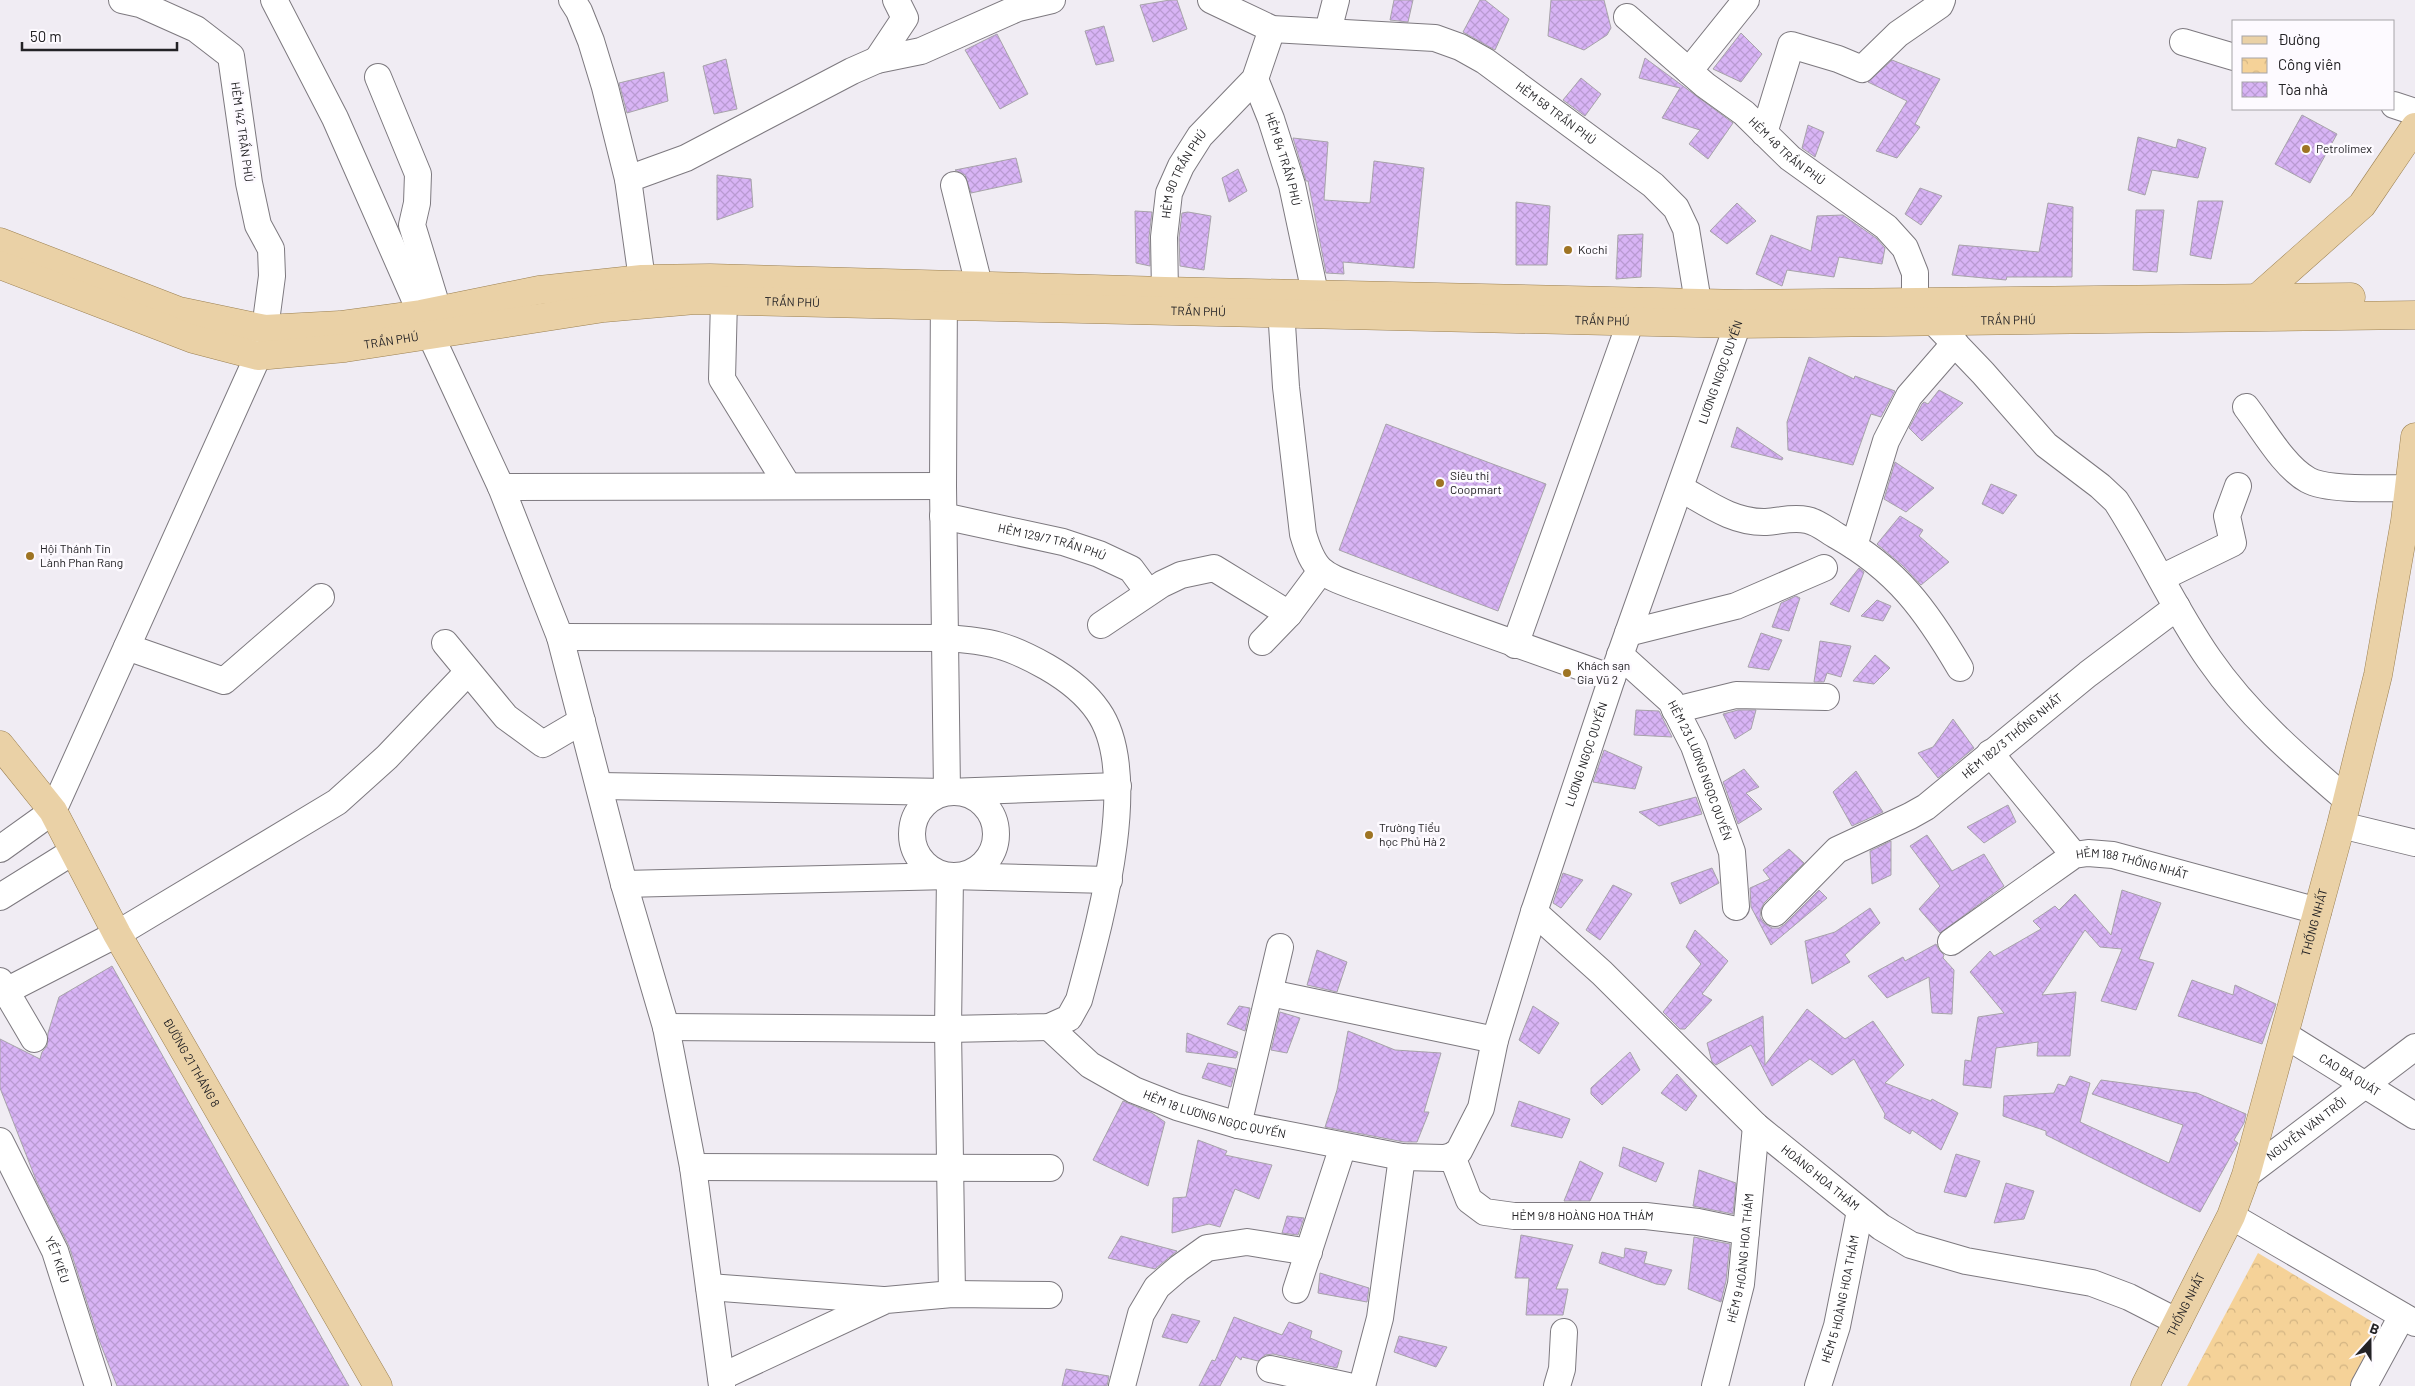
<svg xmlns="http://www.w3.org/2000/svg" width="2415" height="1386" viewBox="0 0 2415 1386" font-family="Barlow,sans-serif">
<defs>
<pattern id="park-crowns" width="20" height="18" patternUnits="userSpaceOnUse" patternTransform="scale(1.25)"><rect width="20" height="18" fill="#f5d298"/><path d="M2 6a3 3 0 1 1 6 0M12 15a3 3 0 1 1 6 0" fill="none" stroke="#d2b483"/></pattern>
<pattern id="building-cross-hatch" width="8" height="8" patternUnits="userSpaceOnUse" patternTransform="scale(1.25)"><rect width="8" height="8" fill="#d8b4f5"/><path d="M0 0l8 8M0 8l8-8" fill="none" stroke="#b99ad2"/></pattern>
</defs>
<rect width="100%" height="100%" fill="#f0ecf3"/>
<!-- park -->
<polygon fill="url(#park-crowns)" points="2258,1253 2381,1327 2350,1386 2187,1386"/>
<!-- building -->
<g fill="url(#building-cross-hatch)" stroke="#a7a3aa">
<polygon points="1170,0 1177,0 1187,29 1153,42 1140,5"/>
<polygon points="1394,0 1413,0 1408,22 1390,20"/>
<polygon points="1480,0 1485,0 1509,19 1495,50 1463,32"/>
<polygon points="1551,0 1604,0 1611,28 1607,35 1584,50 1548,36"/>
<polygon points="1104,26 1114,61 1096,65 1085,31"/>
<polygon points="1741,33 1762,54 1741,82 1713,69"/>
<polygon points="997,34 1028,94 1000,109 965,50"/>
<polygon points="1645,58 1733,123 1708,159 1689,144 1700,130 1662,118 1680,88 1639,78"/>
<polygon points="726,59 737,109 714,114 703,66"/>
<polygon points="1892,60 1940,79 1915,124 1920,127 1897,158 1876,151 1907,101 1868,82"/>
<polygon points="664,72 668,101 627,113 619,83"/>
<polygon points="1581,78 1601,94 1585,116 1563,100"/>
<polygon points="2302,115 2337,134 2310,183 2275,164"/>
<polygon points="1808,125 1824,132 1815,157 1802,148"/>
<polygon points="2138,137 2176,148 2178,139 2206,148 2198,178 2152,170 2145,195 2128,190"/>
<polygon points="1293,138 1328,142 1324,200 1370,203 1374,161 1424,168 1414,268 1343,262 1344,274 1326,273 1308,181 1306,181"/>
<polygon points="1016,158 1022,182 971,193 965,175 955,170"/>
<polygon points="1238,169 1247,191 1229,202 1222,178"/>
<polygon points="717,175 751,179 753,207 717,220"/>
<polygon points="1920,188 1942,196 1921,225 1905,214"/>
<polygon points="2198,201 2223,201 2211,259 2190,255"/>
<polygon points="1516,202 1550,206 1547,265 1516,265"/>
<polygon points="1737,203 1756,221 1727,244 1710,231"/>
<polygon points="2048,203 2073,207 2072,277 2007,277 2006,280 1952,275 1959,245 2039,252"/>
<polygon points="2136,210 2164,210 2157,272 2133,270"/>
<polygon points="1135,211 1152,212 1149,237 1150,266 1136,263"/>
<polygon points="1188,212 1211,216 1204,270 1180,266 1179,238 1182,213"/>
<polygon points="1843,215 1876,238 1885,248 1882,264 1839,257 1834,277 1787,270 1782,286 1756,274 1771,235 1811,251 1817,216"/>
<polygon points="1643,234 1641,277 1616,279 1618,235"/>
<polygon points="1809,357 1854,379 1855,376 1895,391 1881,417 1871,414 1853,465 1788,450 1787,422"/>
<polygon points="1939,390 1963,403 1922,441 1909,428 1922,404 1924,402 1928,404"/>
<polygon points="1386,424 1546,484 1498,611 1339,550"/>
<polygon points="1737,427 1783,458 1782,460 1731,447"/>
<polygon points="1895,462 1934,488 1906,512 1884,499"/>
<polygon points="1991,484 2017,495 2003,514 1982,504"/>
<polygon points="1900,516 1923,530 1919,536 1949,562 1921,585 1903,566 1877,544"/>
<polygon points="1859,568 1864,572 1849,612 1830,604"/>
<polygon points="1796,596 1800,598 1789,631 1772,627 1781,603"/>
<polygon points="1877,600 1891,606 1883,621 1861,616"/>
<polygon points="1761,633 1782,640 1769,670 1748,667"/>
<polygon points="1820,641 1851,646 1841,677 1827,673 1824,682 1814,682"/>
<polygon points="1875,655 1890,668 1874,684 1853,681"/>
<polygon points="1636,710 1659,711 1672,737 1634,735"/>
<polygon points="1738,710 1756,710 1751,729 1735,739 1723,714"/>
<polygon points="1953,719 1974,748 1938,778 1918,753 1933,747"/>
<polygon points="1604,750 1642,767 1635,789 1593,782"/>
<polygon points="1744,769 1759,787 1746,793 1762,809 1738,824 1723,782"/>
<polygon points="1856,771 1883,812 1852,826 1833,792"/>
<polygon points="1696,797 1702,814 1659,826 1639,812"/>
<polygon points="2008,805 2016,822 1984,843 1967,827"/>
<polygon points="1927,835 1952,871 1984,854 2004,886 1940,933 1919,909 1940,886 1910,846"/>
<polygon points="1891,841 1891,875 1872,884 1870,851"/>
<polygon points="1789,849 1804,863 1764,903 1761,909 1760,917 1764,923 1772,928 1779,928 1785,924 1819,890 1827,898 1771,945 1751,907 1750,888 1770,879 1763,870"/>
<polygon points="1712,868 1719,883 1680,904 1671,883"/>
<polygon points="1563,873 1583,880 1561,908 1553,903"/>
<polygon points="1613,885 1632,894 1600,940 1586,930"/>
<polygon points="2122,890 2161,903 2139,959 2154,963 2136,1010 2101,1001 2122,949 2100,947 2085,930 2042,995 2076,992 2070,1056 2037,1056 2038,1042 1996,1048 1991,1088 1963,1085 1965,1060 1971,1061 1978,1017 2004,1013 1970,972 1990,951 1994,956 2041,929 2033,921 2055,906 2059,910 2075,894 2111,935"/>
<polygon points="1870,908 1880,923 1845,955 1850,962 1812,984 1805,941 1835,932"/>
<polygon points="1695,930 1728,961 1702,994 1712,1000 1685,1029 1680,1029 1663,1012 1701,964 1686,947"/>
<polygon points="1936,944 1939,950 1944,955 1943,958 1954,970 1952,1014 1932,1013 1929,977 1887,998 1868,976 1903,957 1905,961"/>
<polygon points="1317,950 1347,962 1337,992 1307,985"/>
<polygon points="112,966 349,1386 117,1386 99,1340 69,1246 36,1180 0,1088 0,1039 40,1059 42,1052 47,1046 48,1033 59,997"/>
<polygon points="2192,980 2233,995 2235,985 2276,1004 2262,1044 2178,1016"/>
<polygon points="1239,1006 1250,1008 1245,1031 1227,1024"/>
<polygon points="1533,1006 1559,1023 1539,1054 1519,1040"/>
<polygon points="1807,1009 1845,1039 1873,1021 1904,1065 1885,1083 1931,1101 1932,1099 1958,1113 1941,1150 1912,1130 1910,1134 1884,1118 1885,1114 1854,1059 1832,1075 1810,1059 1772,1086 1751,1045 1716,1065 1712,1062 1707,1043 1763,1016 1765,1065"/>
<polygon points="1280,1012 1300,1018 1287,1053 1271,1050"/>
<polygon points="1348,1031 1395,1050 1441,1053 1424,1112 1429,1112 1417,1142 1404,1142 1325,1127 1337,1090"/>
<polygon points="1187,1033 1238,1052 1236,1058 1186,1052"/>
<polygon points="1630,1052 1640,1070 1602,1105 1591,1094 1591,1088"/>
<polygon points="1208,1063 1236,1069 1231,1087 1202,1078"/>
<polygon points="1677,1074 1697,1096 1686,1111 1661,1093"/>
<polygon points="2070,1076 2090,1083 2080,1122 2169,1163 2183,1125 2092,1094 2101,1080 2197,1093 2246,1114 2244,1123 2234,1140 2238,1143 2200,1212 2046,1135 2046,1131 2003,1116 2004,1096 2054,1093 2058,1084 2065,1086"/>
<polygon points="1123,1101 1152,1113 1165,1122 1148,1186 1093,1160"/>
<polygon points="1519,1101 1570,1119 1562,1138 1511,1126"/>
<polygon points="1198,1140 1227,1151 1225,1155 1272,1165 1259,1199 1235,1189 1220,1227 1209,1224 1172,1233 1173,1198 1186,1197"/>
<polygon points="1623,1147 1664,1163 1656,1182 1619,1166"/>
<polygon points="1956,1154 1980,1161 1966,1197 1944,1192"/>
<polygon points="1580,1161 1603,1173 1590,1201 1564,1201"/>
<polygon points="1699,1170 1736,1183 1733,1214 1693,1206"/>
<polygon points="2006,1183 2034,1191 2024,1219 1994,1223"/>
<polygon points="1287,1216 1304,1218 1298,1235 1282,1233"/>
<polygon points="1521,1235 1573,1245 1556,1289 1568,1289 1563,1315 1526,1315 1529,1278 1515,1278"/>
<polygon points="1121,1236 1177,1251 1155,1269 1108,1258"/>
<polygon points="1694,1237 1730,1244 1726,1281 1721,1302 1688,1289"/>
<polygon points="1625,1248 1647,1252 1644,1263 1672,1270 1665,1285 1656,1284 1599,1263 1602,1252 1624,1258"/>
<polygon points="1320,1273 1369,1288 1367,1302 1318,1293"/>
<polygon points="1172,1314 1200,1321 1187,1343 1162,1337"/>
<polygon points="1234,1317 1282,1335 1289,1322 1312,1331 1310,1338 1342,1351 1337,1368 1273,1354 1265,1355 1258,1361 1242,1357 1241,1360 1236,1356 1220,1386 1199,1386 1212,1360 1215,1361"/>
<polygon points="1399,1336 1447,1347 1436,1367 1394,1352"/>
<polygon points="1066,1369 1109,1376 1107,1386 1062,1386"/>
</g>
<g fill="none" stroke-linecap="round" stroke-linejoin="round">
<defs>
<g id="minor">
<polyline points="274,0 335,118 431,336 501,487 560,637 624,884 666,1027 693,1167 722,1386"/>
<polyline points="572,0 579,11 591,41 605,87 628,179 645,301"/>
<path id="s1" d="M1211 0 1272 29 1435 38 1460 47 1485 61 1653 185 1676 208 1686 229 1698 302"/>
<path id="s2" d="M1627 17 1705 85 1744 113 1790 158 1886 227 1905 248 1915 273V302L1983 373 2046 445 2100 486 2116 501C2149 552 2174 609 2209 659 2247 714 2297 757 2347 800"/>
<polyline points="1328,31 1336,0"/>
<polyline points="2183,42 2234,57"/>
<polyline points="877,60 905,18 896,0"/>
<polyline points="1689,71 1746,0"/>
<polyline points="378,77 418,174 417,203 412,225 438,310"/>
<path id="s3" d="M1255 79 1271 119 1292 185 1315 293"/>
<polyline points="2394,105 2415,112"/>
<polyline points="1764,133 1791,45 1838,59 1862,69 1898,34 1940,5 1942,0"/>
<polyline points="628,179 686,158 852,71 877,60 921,51 1018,8 1052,0"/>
<polyline points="954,185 979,285"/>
<polyline points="944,285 943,486 947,792"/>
<path id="s4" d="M1165 291 1164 237 1169 193 1181 166 1200 136 1255 79 1272 29"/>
<path d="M1280 293 1286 387 1303 534C1314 571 1321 574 1356 587L1612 678"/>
<polyline points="724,300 722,379 788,486"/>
<path d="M2246 407C2263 429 2284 467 2308 480 2327 491 2385 488 2408 488"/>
<polyline points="501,487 943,486"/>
<path d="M1680 488C1707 503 1733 523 1766 522 1781 521 1792 517 1807 520 1818 522 1828 531 1837 536 1897 570 1926 610 1960 668"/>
<path id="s5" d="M943 516 1063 542 1099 554 1131 569 1148 592"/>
<polyline points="1854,546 1886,441 1909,396 1955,343"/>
<polyline points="2161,578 2233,543 2227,516 2238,486"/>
<polyline points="1101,625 1162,584 1181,575 1214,568 1289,614"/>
<polyline points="1628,633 1736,606 1824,568"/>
<path d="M560 637 946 638C990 641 1008 645 1047 667 1066 678 1085 692 1098 711 1143 775 1098 929 1079 1000L1069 1018 1049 1027 948 1029 666 1027"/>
<polyline points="1262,642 1289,614 1321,571"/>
<polyline points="445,643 506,717 543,744 582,721"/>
<polyline points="1515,645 1638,301"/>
<polyline points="127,647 224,681 321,597"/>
<path id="s6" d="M1620 655 1671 701 1694 746 1732 852 1736 907"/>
<polyline points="1675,710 1736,695 1826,697"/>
<polyline points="1990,753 2074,855"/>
<polyline points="600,786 947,792 1118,786"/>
<circle cx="954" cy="834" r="42"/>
<polyline points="2341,825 2415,843"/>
<polyline points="0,849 53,811 258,356 265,329 272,276 271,249 258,225 249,183 231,56 196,29 140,4 122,0"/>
<polyline points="950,876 948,1029 952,1294"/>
<polyline points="624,884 950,876 1109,880"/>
<polyline points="0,897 74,851"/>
<path id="s7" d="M1534 912 1602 973 1756 1126 1881 1227 1911 1245 1966 1261 2092 1283 2129 1297 2178 1322"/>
<path id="s8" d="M1775 913 1837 850 1910 816 1926 807 2088 674 2177 607"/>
<path id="s9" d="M1951 942 2074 855 2088 853 2113 855 2318 911"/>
<polyline points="0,981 34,1039"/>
<polyline points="6,991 117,934 337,802 387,757 468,672"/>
<polyline points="1270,993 1495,1040"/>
<path id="s10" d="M1049 1027 1090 1065 1134 1090 1177 1107 1238 1125 1402 1157 1444 1158 1452 1156 1459 1151 1481 1108 1495 1040 1534 912 1612 678 1745 304"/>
<path id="s11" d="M2285 1035 2415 1116"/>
<polyline points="1238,1125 1280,947"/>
<path id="s12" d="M0 1141 55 1251 98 1386"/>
<path id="s13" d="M1452 1156 1469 1200 1485 1212 1514 1216H1646L1698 1222 1746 1232"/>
<polyline points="693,1167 1050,1168"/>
<path id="s14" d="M2246 1175 2415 1047"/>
<polyline points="2231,1216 2415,1323"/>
<polyline points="709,1287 883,1300"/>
<polyline points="1296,1290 1343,1146"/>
<polyline points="1270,1369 1348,1386"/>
<polyline points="721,1377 886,1300 952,1294 1049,1295"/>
<polyline points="1122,1386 1141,1314 1157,1287 1179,1268 1207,1248 1247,1242 1309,1252"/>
<polyline points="1362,1386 1380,1318 1402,1157"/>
<polyline points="1557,1386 1562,1369 1564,1332"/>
<path id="s15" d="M1715 1386 1741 1284 1756 1126"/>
<path id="s16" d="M1818 1386 1837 1326 1860 1211"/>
<polyline points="2364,1386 2402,1316"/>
</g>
<g id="major">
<polyline points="0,242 179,311 265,329 340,325 421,314 539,290 642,279 710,278 1165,291 1745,304 2351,297"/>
<path id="s17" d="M0 265 193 339 258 356 345 348 604 308 695 300 1738 324 2415 315"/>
<polyline points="2257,298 2362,205 2415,127"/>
<path id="s18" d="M0 745 53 811 117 934 378 1386"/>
<path id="s19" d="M2145 1386 2231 1216 2246 1175 2341 825 2378 675 2405 521 2415 437"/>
</g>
</defs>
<!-- minor casing -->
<use href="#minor" stroke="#7d797f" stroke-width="28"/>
<!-- major casing -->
<use href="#major" stroke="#9b8052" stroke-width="29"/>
<!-- minor -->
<use href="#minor" stroke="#fff" stroke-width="26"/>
<!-- major -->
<use href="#major" stroke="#ead1a6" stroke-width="28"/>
</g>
<!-- markers -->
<g fill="#9e7423" stroke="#fdfaff" stroke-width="2">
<circle cx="2306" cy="149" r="5"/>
<circle cx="1568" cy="250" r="5"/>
<circle cx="1440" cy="483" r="5"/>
<circle cx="30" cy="556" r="5"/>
<circle cx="1567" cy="673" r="5"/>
<circle cx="1369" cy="835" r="5"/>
</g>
<g text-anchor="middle" stroke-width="5" stroke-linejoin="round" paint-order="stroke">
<!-- street labels -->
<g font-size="12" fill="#232225" stroke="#fdfaff">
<text dy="4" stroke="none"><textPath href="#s1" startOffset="374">HẺM 58 TRẦN PHÚ</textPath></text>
<text transform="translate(242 132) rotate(82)" y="4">HẺM 142 TRẦN PHÚ</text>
<text dy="4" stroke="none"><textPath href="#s2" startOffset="209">HẺM 48 TRẦN PHÚ</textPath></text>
<text dy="4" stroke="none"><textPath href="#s3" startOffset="85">HẺM 84 TRẦN PHÚ</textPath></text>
<text dy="4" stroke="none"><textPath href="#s4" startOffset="121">HẺM 90 TRẦN PHÚ</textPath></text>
<text dy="4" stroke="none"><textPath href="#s17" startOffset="812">TRẦN PHÚ</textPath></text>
<text dy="4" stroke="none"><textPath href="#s17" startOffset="1218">TRẦN PHÚ</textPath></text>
<text dy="4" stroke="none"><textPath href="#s17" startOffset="2028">TRẦN PHÚ</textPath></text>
<text dy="4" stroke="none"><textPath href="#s17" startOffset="1622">TRẦN PHÚ</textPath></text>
<text dy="4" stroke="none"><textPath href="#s17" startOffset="408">TRẦN PHÚ</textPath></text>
<text dy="4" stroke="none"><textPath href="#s10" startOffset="1265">LƯƠNG NGỌC QUYẾN</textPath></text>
<text dy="4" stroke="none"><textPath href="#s5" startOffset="112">HẺM 129/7 TRẦN PHÚ</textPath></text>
<text dy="4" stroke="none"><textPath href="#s8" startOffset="299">HẺM 182/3 THỐNG NHẤT</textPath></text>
<text dy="4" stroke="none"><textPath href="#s10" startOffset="860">LƯƠNG NGỌC QUYẾN</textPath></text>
<text dy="4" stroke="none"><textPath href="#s6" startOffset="144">HẺM 23 LƯƠNG NGỌC QUYẾN</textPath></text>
<text dy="4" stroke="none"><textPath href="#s9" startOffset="210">HẺM 188 THỐNG NHẤT</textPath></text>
<text dy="4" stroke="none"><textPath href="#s19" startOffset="496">THỐNG NHẤT</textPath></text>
<text dy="4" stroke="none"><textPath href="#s18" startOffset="372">ĐƯỜNG 21 THÁNG 8</textPath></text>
<text dy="4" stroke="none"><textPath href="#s11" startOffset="76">CAO BÁ QUÁT</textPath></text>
<text dy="4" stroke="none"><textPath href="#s10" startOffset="191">HẺM 18 LƯƠNG NGỌC QUYẾN</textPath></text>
<text dy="4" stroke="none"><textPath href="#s14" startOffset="76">NGUYỄN VĂN TRỖI</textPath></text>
<text dy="4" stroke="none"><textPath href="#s7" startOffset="391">HOÀNG HOA THÁM</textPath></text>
<text dy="4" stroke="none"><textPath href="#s13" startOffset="165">HẺM 9/8 HOÀNG HOA THÁM</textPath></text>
<text dy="4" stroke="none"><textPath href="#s15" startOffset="131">HẺM 9 HOÀNG HOA THÁM</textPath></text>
<text dy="4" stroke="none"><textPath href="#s12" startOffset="132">YẾT KIÊU</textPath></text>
<text dy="4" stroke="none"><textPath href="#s16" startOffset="90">HẺM 5 HOÀNG HOA THÁM</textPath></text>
<text dy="4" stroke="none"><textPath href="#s19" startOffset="91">THỐNG NHẤT</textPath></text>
</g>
<!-- poi labels -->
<g font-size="12" fill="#232225" stroke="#fdfaff" text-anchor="start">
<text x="2316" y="153">Petrolimex</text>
<text x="1578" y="254">Kochi</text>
<text x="1450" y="480">Siêu thị<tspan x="1450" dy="14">Coopmart</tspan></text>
<text x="40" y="553">Hội Thánh Tin<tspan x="40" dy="14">Lành Phan Rang</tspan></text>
<text x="1577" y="670">Khách sạn<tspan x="1577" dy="14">Gia Vũ 2</tspan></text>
<text x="1379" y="832">Trường Tiểu<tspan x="1379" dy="14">học Phủ Hà 2</tspan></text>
</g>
</g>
<!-- legend -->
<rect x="2232" y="20" width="162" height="90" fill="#fdfaff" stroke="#a6a4a8"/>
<rect x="2242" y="36" width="25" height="8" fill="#ead1a6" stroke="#a6a4a8"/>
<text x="2278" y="45" font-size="15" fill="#232225">Đường</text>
<rect x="2242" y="58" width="25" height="15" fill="url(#park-crowns)" stroke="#a6a4a8"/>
<text x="2278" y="70" font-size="15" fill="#232225">Công viên</text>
<rect x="2242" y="82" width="25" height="15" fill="url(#building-cross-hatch)" stroke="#a6a4a8"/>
<text x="2278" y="95" font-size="15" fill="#232225">Tòa nhà</text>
<!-- north arrow -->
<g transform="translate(2370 1341) rotate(21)" stroke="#fdfaff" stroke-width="4" paint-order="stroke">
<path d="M0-4L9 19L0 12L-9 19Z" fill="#232225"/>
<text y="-8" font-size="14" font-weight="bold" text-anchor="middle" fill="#232225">B</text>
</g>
<!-- scale -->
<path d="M22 42v8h155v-8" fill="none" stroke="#232225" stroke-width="2.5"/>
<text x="30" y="42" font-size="15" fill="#232225" stroke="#fdfaff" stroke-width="4" paint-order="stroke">50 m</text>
</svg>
